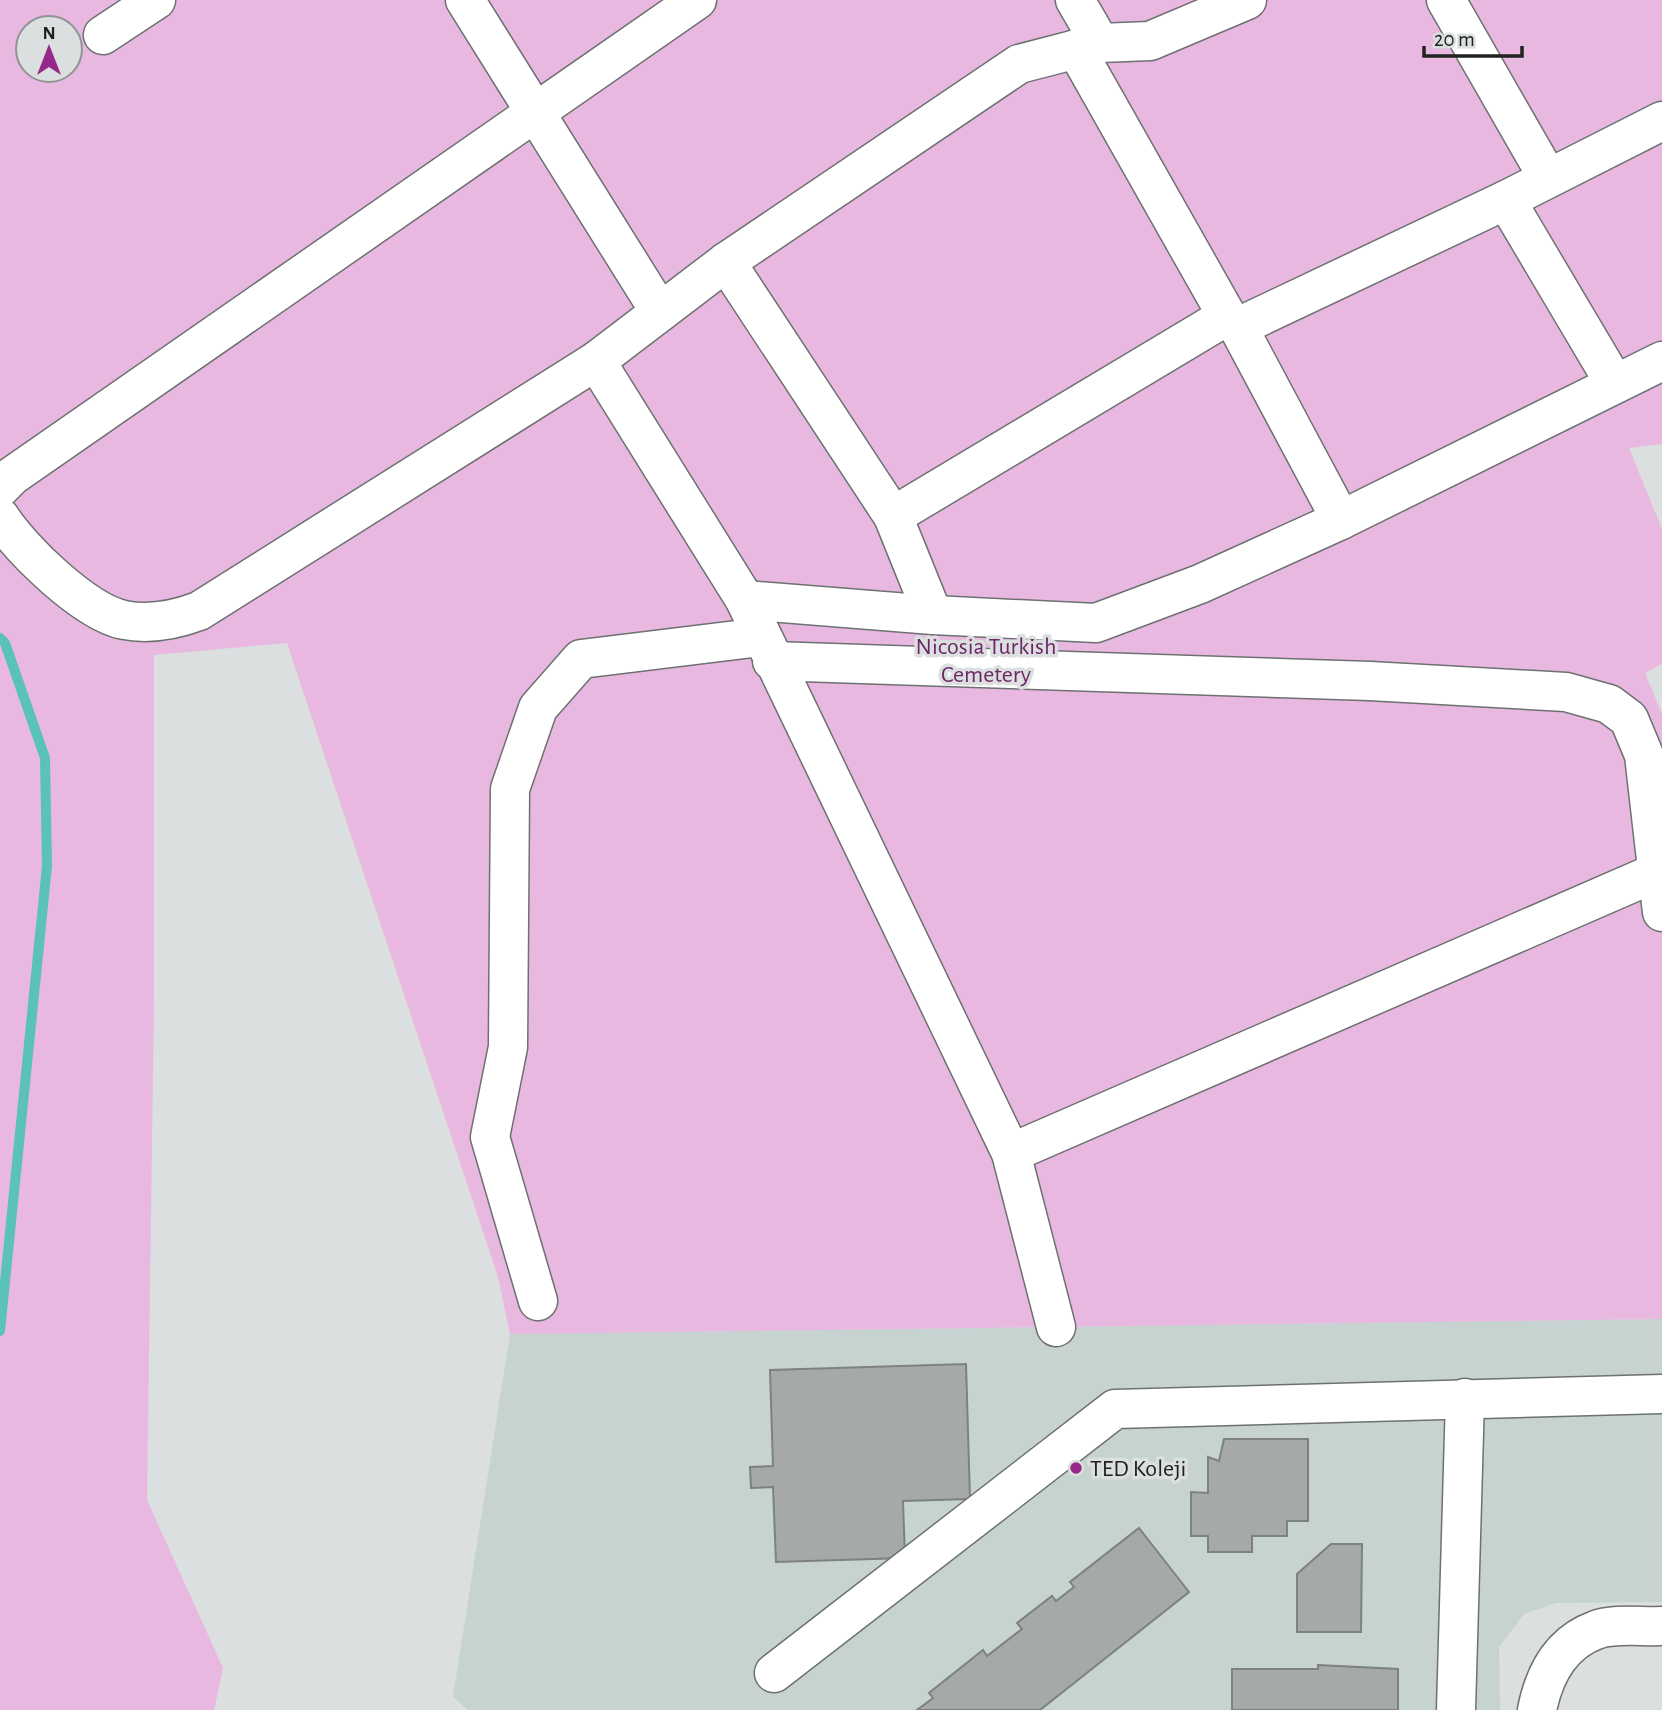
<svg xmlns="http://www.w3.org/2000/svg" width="1662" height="1710" viewBox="0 0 1662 1710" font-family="'Alegreya Sans',sans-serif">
<rect width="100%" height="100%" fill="#dbdfdf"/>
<!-- built -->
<polygon fill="#c6d3d1" points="1662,1319 1662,1602 1556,1603 1524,1614 1499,1647 1500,1710 468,1710 453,1697 510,1334"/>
<!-- green -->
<path fill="#e9b8e0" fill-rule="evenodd" d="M0 0H1662V444L1629 448 1662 529V664L1645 673 1662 714V1319L510 1334 498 1277 287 643 154 655V1001L147 1500 223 1668 214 1710H0ZM28 28H70V70H28Z"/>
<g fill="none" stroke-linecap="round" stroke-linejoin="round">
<!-- stream -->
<polyline stroke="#5ac2b7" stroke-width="10" points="0,638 5,643 45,758 47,866 0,1331"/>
</g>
<!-- building -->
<g fill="#a5a9a9" stroke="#7d8181" stroke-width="2">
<polygon points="966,1364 970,1499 903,1501 905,1558 776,1562 773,1487 751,1488 750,1467 773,1466 770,1370"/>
<polygon points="1224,1439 1308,1439 1308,1521 1287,1521 1287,1536 1252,1536 1252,1552 1208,1552 1208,1536 1191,1536 1191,1492 1208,1493 1208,1457 1219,1461"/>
<polygon points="1139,1528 1189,1592 1040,1710 917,1710 933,1698 929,1693 983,1650 987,1656 1022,1629 1017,1623 1052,1596 1056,1601 1074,1587 1070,1582"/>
<polygon points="1331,1544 1362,1544 1361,1632 1297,1632 1297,1574"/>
<polygon points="1318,1665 1398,1669 1398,1710 1232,1710 1232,1669 1318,1669"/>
</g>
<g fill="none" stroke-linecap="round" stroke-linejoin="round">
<defs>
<g id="minor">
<polyline points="465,0 660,312"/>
<polyline points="1075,0 1100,43"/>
<polyline points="1446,0 1548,178"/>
<polyline points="103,35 156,0"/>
<polyline points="1076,49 1227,316 1238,327 1341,520"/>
<polyline points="1506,200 1615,384"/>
<polyline points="726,262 893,516 933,615"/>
<polyline points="1238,327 1506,200 1662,121"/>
<polyline points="596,361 745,600 1011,1153 1056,1327"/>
<polyline points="0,488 12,476 697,0"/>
<polyline points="893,516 1227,316"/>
<path d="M0 517C21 550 85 612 124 620 150 625 175 620 199 611L596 361 726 262 1019 64 1100 43 1150 41 1247 0"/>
<polyline points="745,600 933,615 1096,623 1200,584 1341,520 1662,361"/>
<polyline points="772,661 1370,681 1566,692 1609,704 1629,719 1644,755 1662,912"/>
<polyline points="1011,1153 1655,873"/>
<polyline points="538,1301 490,1137 508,1047 510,789 538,708 581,659 761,637"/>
<polyline points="774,1673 1115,1409 1662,1394"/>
<polyline points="1456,1710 1465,1398"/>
<path d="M1537 1710C1544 1675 1560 1643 1596 1630 1614 1623 1642 1627 1662 1626"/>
</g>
</defs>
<!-- minor casing -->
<use href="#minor" stroke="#6d7171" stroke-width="41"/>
<!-- minor -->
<use href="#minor" stroke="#fff" stroke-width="38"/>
</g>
<!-- markers -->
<circle fill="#952889" stroke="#dbdfdf" stroke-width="2.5" cx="1076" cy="1468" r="7"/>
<g text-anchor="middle" stroke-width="7" stroke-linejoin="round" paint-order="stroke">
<!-- park labels -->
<g font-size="24" fill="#6e2766" stroke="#dbdfdf">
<text x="986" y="654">Nicosia Turkish<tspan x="986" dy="28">Cemetery</tspan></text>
</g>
<!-- poi labels -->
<g font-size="24" fill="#202222" stroke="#dbdfdf" text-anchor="start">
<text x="1090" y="1476">TED Koleji</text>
</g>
</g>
<!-- north arrow -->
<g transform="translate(49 49)"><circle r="33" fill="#dbdfdf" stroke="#909393" stroke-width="2"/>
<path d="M0-5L12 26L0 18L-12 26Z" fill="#952889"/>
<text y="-10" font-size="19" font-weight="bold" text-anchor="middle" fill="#202222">N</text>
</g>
<!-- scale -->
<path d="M1424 46v10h98v-10" fill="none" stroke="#202222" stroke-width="3.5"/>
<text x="1434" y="46" font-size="21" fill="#202222" stroke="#dbdfdf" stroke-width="5" paint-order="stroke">20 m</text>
</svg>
